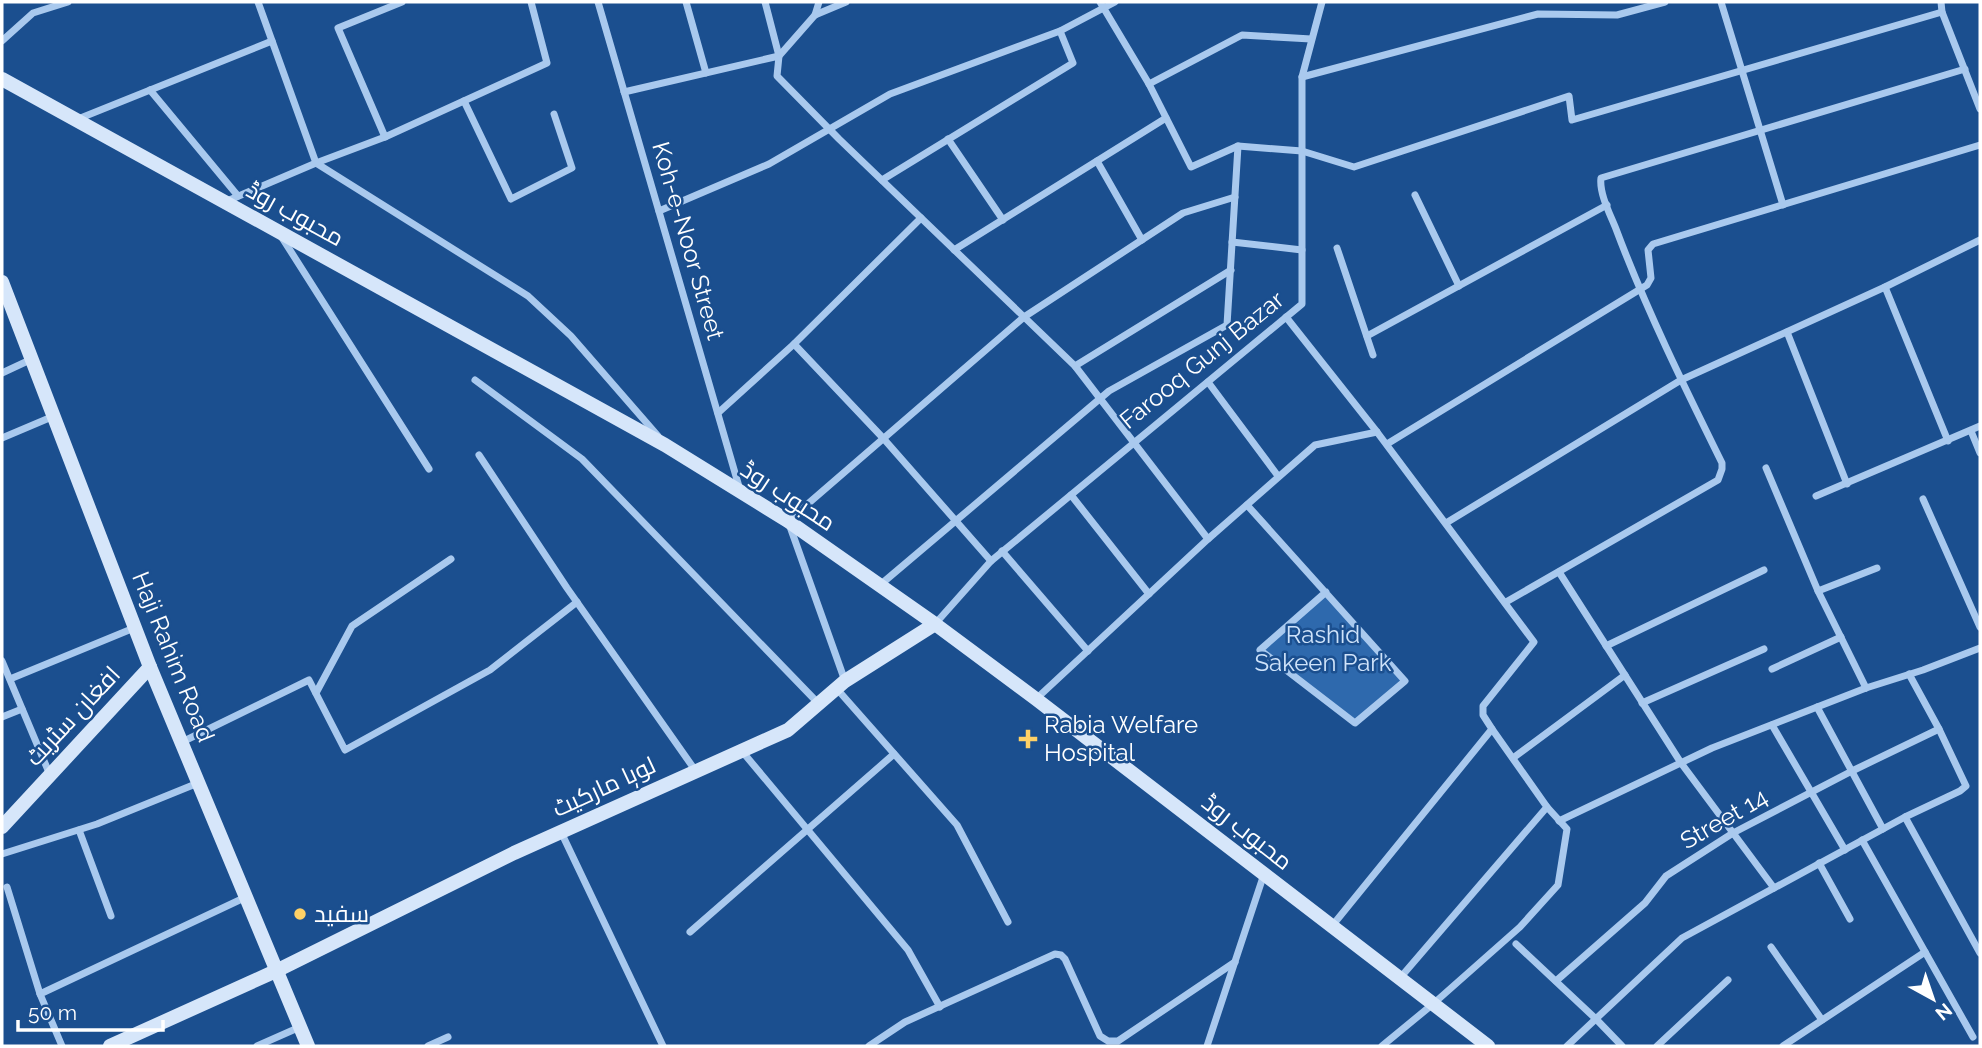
<svg xmlns="http://www.w3.org/2000/svg" width="1982" height="1048" viewBox="0 0 1982 1048" font-family="Raleway,Cairo,sans-serif">
<rect width="100%" height="100%" fill="#1b4f8f"/>
<!-- green -->
<polygon fill="#2e69ad" points="1326,592 1405,681 1355,723 1260,650"/>
<g fill="none" stroke-linecap="round" stroke-linejoin="round">
<!-- street -->
<g stroke="#a9c9ee" stroke-width="7">
<polyline points="258,2 316,163 528,296 571,336 658,436"/>
<polyline points="598,2 740,490"/>
<polyline points="686,2 706,73"/>
<polyline points="765,2 779,56 777,76 839,139 1075,366 1208,539"/>
<polyline points="1100,2 1149,84 1191,167 1238,146 1302,151 1354,167 1569,96 1572,120 1942,12"/>
<polyline points="1721,2 1783,205"/>
<polyline points="1941,2 1942,12 1980,109"/>
<polyline points="815,15 819,2"/>
<polyline points="1060,31 1115,2"/>
<polyline points="2,41 33,13 68,2"/>
<polyline points="1302,77 1538,14 1617,15 1665,2"/>
<polyline points="1149,84 1242,35 1311,39"/>
<polyline points="150,90 238,196"/>
<polyline points="624,92 779,56 815,15 846,2"/>
<polyline points="464,101 511,199 572,168 554,114"/>
<polyline points="78,119 272,41"/>
<polyline points="385,137 338,28 402,2"/>
<polyline points="948,139 1003,220"/>
<polyline points="1097,161 1142,240"/>
<polyline points="1415,195 1459,286"/>
<polyline points="227,201 316,163 385,137 547,63 531,2"/>
<polyline points="659,211 769,164 890,94 1060,31 1073,63 882,180"/>
<polyline points="281,236 429,469"/>
<polyline points="1232,242 1302,250"/>
<polyline points="1337,248 1373,355"/>
<polyline points="954,250 1166,118"/>
<polyline points="1885,287 1948,441"/>
<polyline points="1286,317 1377,432 1534,642 1483,706 1483,715 1492,729 1332,926"/>
<polyline points="1787,332 1847,484"/>
<polyline points="1367,336 1607,205"/>
<polyline points="794,344 883,438 991,561"/>
<polyline points="1075,366 1231,270"/>
<polyline points="2,373 32,359"/>
<polyline points="475,380 582,459 818,703"/>
<polyline points="1208,382 1278,476"/>
<polyline points="718,413 794,344 921,218"/>
<polyline points="1971,431 1980,453"/>
<polyline points="2,438 54,416"/>
<polyline points="1387,444 1647,285 1651,278 1648,250 1653,244 1980,145"/>
<polyline points="479,455 567,588 695,770"/>
<polyline points="1766,468 1818,591 1866,688"/>
<polyline points="1071,495 1149,594"/>
<polyline points="1816,496 1980,426"/>
<polyline points="1923,499 1980,627"/>
<polyline points="1247,505 1405,681 1355,723 1260,650 1326,592"/>
<polyline points="1446,523 1681,380 1885,287 1980,240"/>
<polyline points="1002,551 1088,651"/>
<polyline points="1559,572 1681,763 1774,888"/>
<polyline points="880,585 1109,391 1227,325 1238,146"/>
<polyline points="1818,591 1877,568"/>
<path d="M1506 602 1718 480 1722 469V463C1684 386 1646 309 1616 229 1610 214 1599 193 1601 178L1965 69"/>
<polyline points="935,624 991,561 1302,304 1302,77 1322,2"/>
<polyline points="1606,646 1764,570"/>
<polyline points="2,661 50,775"/>
<polyline points="1772,669 1841,637"/>
<polyline points="10,679 134,628"/>
<polyline points="845,681 788,521 1024,317 1183,213 1235,197"/>
<polyline points="837,689 957,825 1008,922"/>
<polyline points="316,693 352,626 451,559"/>
<polyline points="1036,699 1208,539 1315,445 1377,432"/>
<polyline points="1642,703 1764,649"/>
<polyline points="1817,707 1883,829"/>
<polyline points="2,717 22,709"/>
<polyline points="1772,725 1845,850"/>
<polyline points="182,742 309,680 345,750 490,670 577,602"/>
<polyline points="741,750 908,950 940,1007"/>
<polyline points="1513,758 1625,675"/>
<polyline points="1905,817 1980,953"/>
<polyline points="1559,821 1712,748 1866,688 1923,670 1980,648"/>
<polyline points="79,830 111,916"/>
<polyline points="561,832 663,1046"/>
<polyline points="1862,840 1973,1037"/>
<polyline points="2,854 97,824 198,783"/>
<polyline points="1819,863 1850,919"/>
<polyline points="7,887 40,994"/>
<polyline points="690,932 894,754"/>
<polyline points="1516,944 1596,1019 1622,1046"/>
<polyline points="1771,947 1822,1020"/>
<polyline points="1400,978 1547,807 1492,729"/>
<polyline points="1556,981 1645,903 1666,876 1733,833 1852,771 1939,729"/>
<polyline points="62,1046 40,994 246,897"/>
<polyline points="257,1046 300,1027"/>
<polyline points="428,1046 448,1037"/>
<polyline points="869,1046 905,1022 1055,954 1061,955 1065,959 1100,1036 1108,1041 1118,1041 1235,962"/>
<polyline points="1207,1046 1264,874"/>
<polyline points="1382,1046 1433,1004 1520,927 1558,885 1567,829 1547,807"/>
<polyline points="1567,1046 1682,938 1905,817 1960,791 1966,786 1939,729 1909,674"/>
<polyline points="1657,1046 1728,980"/>
<polyline points="1783,1046 1925,952"/>
</g>
<!-- secondary -->
<g stroke="#d6e6fa" stroke-width="14">
<polyline points="2,79 665,445 788,521 935,624 1036,699 1488,1046"/>
<polyline points="2,282 150,667 308,1046"/>
<polyline points="2,827 150,667"/>
<polyline points="110,1046 278,970 514,853 788,730 845,681 935,624"/>
</g>
</g>
<!-- markers -->
<g fill="#ffd166" stroke="#1b4f8f" stroke-width="2.5">
<path d="M1024.5 728.5h7v7h7v7h-7v7h-7v-7h-7v-7h7z"/>
<circle cx="300" cy="914" r="7"/>
</g>
<g text-anchor="middle" stroke-width="5" stroke-linejoin="round" paint-order="stroke">
<!-- street labels -->
<g font-size="24" fill="#fff" stroke="#1b4f8f">
<text transform="translate(295 214) rotate(29)" y="8">محبوب روڈ</text>
<text transform="translate(688 241) rotate(74)" y="8">Koh-e-Noor Street</text>
<text transform="translate(1202 360) rotate(-39)" y="8">Farooq Gunj Bazar</text>
<text transform="translate(788 496) rotate(33)" y="8">محبوب روڈ</text>
<text transform="translate(173 657) rotate(68)" y="8">Haji Rahim Road</text>
<text transform="translate(73 716) rotate(-47)" y="8">افغان سٹریٹ</text>
<text transform="translate(604 787) rotate(-25)" y="8">لوہا مارکیٹ</text>
<text transform="translate(1724 819) rotate(-30)" y="8">Street 14</text>
<text transform="translate(1247 832) rotate(38)" y="8">محبوب روڈ</text>
</g>
<!-- park labels -->
<g font-size="24" fill="#cfe3fa" stroke="#1b4f8f">
<text x="1323" y="643">Rashid<tspan x="1323" dy="28">Sakeen Park</tspan></text>
</g>
<!-- poi labels -->
<g font-size="24" fill="#fff" stroke="#1b4f8f" text-anchor="start">
<text x="1044" y="733">Rabia Welfare<tspan x="1044" dy="28">Hospital</tspan></text>
<text x="314" y="922">سفید</text>
</g>
</g>
<!-- border -->
<rect width="1982" height="1048" fill="none" stroke="#ffffff" stroke-width="7"/>
<!-- north arrow -->
<g transform="translate(1933 999) rotate(140)" stroke="#1b4f8f" stroke-width="5" paint-order="stroke">
<path d="M0-5L12 26L0 18L-12 26Z" fill="#ffffff"/>
<text y="-10" font-size="19" font-weight="bold" text-anchor="middle" fill="#ffffff">N</text>
</g>
<!-- scale -->
<path d="M18 1020v10h145v-10" fill="none" stroke="#ffffff" stroke-width="3.5"/>
<text x="28" y="1020" font-size="21" fill="#ffffff" stroke="#1b4f8f" stroke-width="5" paint-order="stroke">50 m</text>
</svg>
